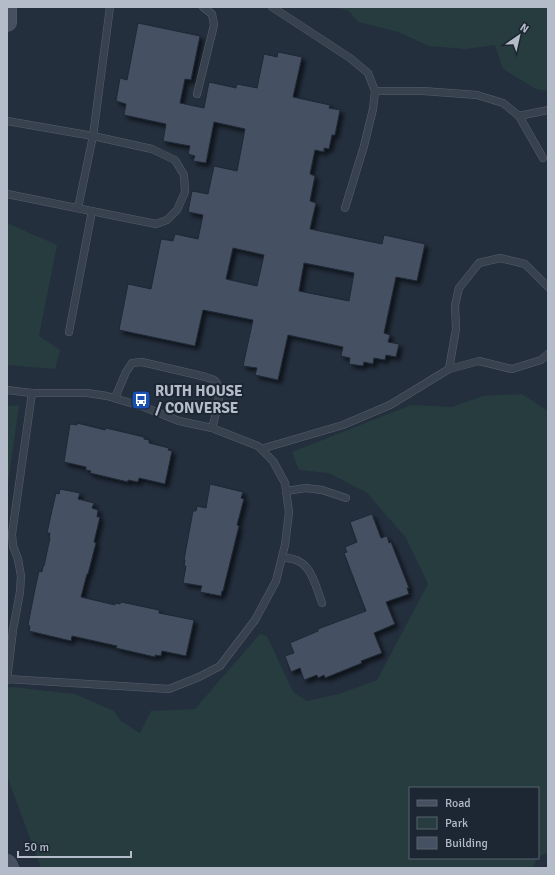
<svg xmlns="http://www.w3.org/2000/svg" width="555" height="875" viewBox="0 0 555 875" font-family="Signika,sans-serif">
<defs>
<filter id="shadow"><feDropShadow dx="3.5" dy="3.5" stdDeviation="2" flood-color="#0009"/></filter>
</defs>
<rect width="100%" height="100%" fill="#242f3e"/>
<!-- green -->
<g fill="#263c3f">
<polygon points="332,7 548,7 548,91 536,89 503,69 495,45 466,49 429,46 398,32 358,22 349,11"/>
<polygon points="7,223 57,245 39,336 60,350 55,369 7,365"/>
<polygon points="522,394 548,411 548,852 538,857 538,788 410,788 410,858 537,858 533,868 41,868 7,776 7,688 12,687 75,694 114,711 121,721 140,733 151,711 195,709 260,634 267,636 293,692 307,701 339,694 377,680 428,584 406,538 367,493 329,473 299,470 292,452 411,405 452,407 483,396"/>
<polygon points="19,405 7,492 7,406"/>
</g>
<!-- building -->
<g fill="#455162" stroke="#1f2835" fill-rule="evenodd" filter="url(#shadow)">
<path d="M138 23 200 36 191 80 185 79 180 103 204 108 209 82 236 88 237 84 257 88 264 54 277 57 278 52 302 57 293 97 330 105 329 108 340 110 335 135H332L329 149 324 148V152L315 150 310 174 315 176 310 201 316 203 310 229 382 244 384 235 425 244 417 281 396 277 384 333 390 335 388 342 399 344 396 357 386 355 385 360 374 358 373 364 364 362 363 366 349 364 350 358 341 356 343 347 288 335 278 380 255 375 257 368 243 366 253 320 203 310 195 346 119 330 128 284 151 289 161 239 173 241 175 234 198 239 203 215 188 212 192 191 208 194 214 166 237 171 245 129 214 122 206 163 193 161 195 156 188 154 190 146 163 141 166 124 124 115 126 104 116 101 120 78 127 80ZM233 248 264 255 257 286 226 279ZM304 263 354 273 349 301 299 291Z"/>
<polygon points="77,423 105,430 106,428 144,437 144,439 149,440 149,443 169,448 168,450 172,451 165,484 139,478 138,482 128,480 128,482 90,473 91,471 86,470 86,467 64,462 70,424 77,425"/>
<polygon points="210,484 243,492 241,498 244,499 237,525 239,526 223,591 222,591 221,596 200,592 202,586 183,583 186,566 184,566 185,560 184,560 193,511 196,511 197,506 206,508"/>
<polygon points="60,489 80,493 78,499 94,503 92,508 98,510 97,517 100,517 94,542 96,543 88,574 87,574 81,597 115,605 115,603 120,604 121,602 159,610 159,613 194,620 186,656 162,651 161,656 155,655 155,657 116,648 117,646 72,636 71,641 29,631 30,626 28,625 35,589 39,571 42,572 43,566 44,566 50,538 49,538 50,533 47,533 50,519 56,493 59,494"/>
<polygon points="372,514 381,538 387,536 389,543 391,542 409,588 407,588 409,594 386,602 395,624 374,633 382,653 361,661 362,663 325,678 324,675 318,678 317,675 304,680 300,668 291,672 285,656 294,653 290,643 318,631 318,629 366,611 344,553 347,552 345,547 357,542 350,522"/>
</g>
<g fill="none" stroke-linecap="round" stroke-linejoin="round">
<defs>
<g id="service">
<polyline points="272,7 350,58 368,73 375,91 373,109 364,146 345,208"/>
<polyline points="375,91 423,91 477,95 503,103 519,116 543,158"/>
<polyline points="197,94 214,25 212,14 203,7"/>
<polyline points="519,116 548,110"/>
<polyline points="7,121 93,136 152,149 175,160 184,175 185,192 177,210 167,220 156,224 7,194"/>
<polyline points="78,208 93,136 110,7"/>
<polyline points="69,332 92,211"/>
<polyline points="449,369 456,329 455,305 459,288 479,263 500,258 525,264 548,287"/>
<polyline points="7,390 32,393 87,393 107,396 144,407 179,421 212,428 258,446 261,449"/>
<path d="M115 398 126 372 132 363 142 362 206 377C208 378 212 379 214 380 225 388 215 417 212 428"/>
<polyline points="286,491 306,488 322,490 346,498"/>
<path d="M282 558C310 556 314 581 322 603"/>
<polyline points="7,679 169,689 199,677 220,666 255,620 276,581 285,545 289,512 285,483 273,461 261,449 343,425 390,405 449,369 479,361 512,369 541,360 548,354"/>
<polyline points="7,680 13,630 20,592 21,576 18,559 13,546 12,534 32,393"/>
</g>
<g id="secondary">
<polyline points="7,22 7,7"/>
<polyline points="7,864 9,868"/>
</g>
</defs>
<!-- service casing -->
<use href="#service" stroke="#565f6c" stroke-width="8"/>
<!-- secondary casing -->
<use href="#secondary" stroke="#565f6c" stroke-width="20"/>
<!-- service -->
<use href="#service" stroke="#38414e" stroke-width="7"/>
<!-- secondary -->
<use href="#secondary" stroke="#465061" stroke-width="19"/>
</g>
<!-- icons -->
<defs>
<symbol id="bus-square" viewBox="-11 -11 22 22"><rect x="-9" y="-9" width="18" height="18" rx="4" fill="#1a4fb4" stroke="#1d2633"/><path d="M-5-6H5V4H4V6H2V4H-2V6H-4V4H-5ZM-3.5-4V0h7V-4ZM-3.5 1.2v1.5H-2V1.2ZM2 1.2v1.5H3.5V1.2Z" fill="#fff"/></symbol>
</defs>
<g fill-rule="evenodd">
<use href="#bus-square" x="130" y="389" width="22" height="22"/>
</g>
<g text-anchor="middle" stroke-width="4" stroke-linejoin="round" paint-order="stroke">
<!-- poi labels -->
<g font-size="15" font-weight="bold" fill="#b4bcc9" stroke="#1d2633" text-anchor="start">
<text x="155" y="396">RUTH HOUSE<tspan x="155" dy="17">/ CONVERSE</tspan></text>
</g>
</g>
<!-- border -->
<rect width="555" height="875" fill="none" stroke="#b4bcc9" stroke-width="16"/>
<!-- legend -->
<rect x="409" y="787" width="130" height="72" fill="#1d2633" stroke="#59626f"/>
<rect x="417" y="800" width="20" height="6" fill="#465061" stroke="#59626f"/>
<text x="445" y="807" font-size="12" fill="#b4bcc9">Road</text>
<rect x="417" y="817" width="20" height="12" fill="#263c3f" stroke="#59626f"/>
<text x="445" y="827" font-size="12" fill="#b4bcc9">Park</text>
<rect x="417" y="837" width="20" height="12" fill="#455162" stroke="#59626f"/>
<text x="445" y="847" font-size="12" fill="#b4bcc9">Building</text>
<!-- north arrow -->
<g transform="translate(519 36) rotate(34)" stroke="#1d2633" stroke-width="3" paint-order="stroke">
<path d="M0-3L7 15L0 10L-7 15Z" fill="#b4bcc9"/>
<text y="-6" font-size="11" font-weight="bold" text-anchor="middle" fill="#b4bcc9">N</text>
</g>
<!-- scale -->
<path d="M18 851v6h113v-6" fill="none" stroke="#b4bcc9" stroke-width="2"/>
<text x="24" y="851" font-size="12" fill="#b4bcc9" stroke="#1d2633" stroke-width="3" paint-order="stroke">50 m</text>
</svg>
